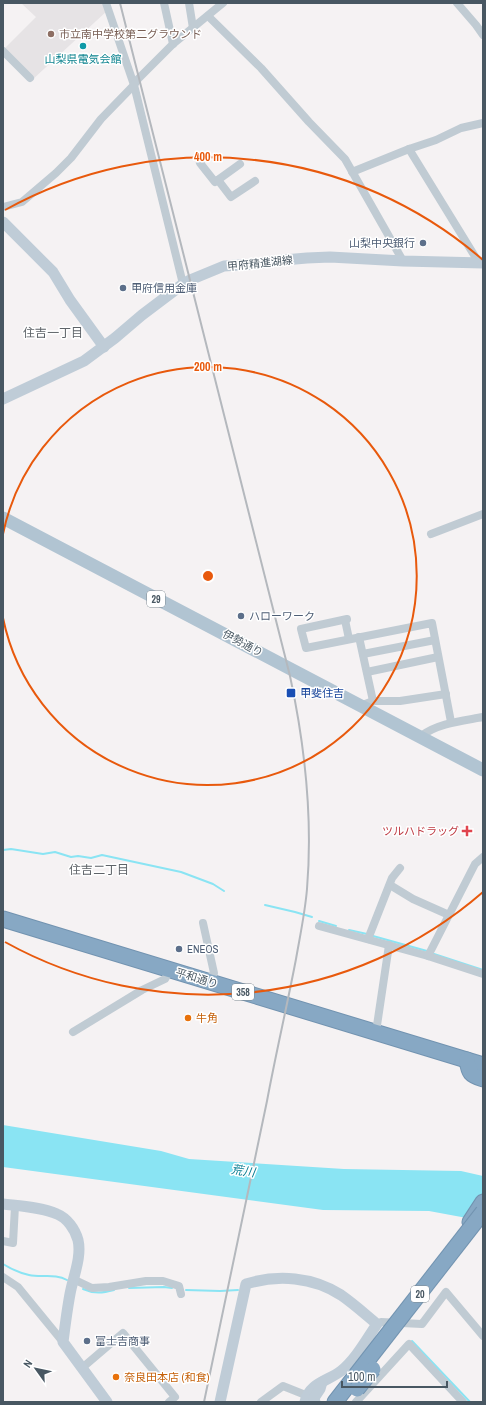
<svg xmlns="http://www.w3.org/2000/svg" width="486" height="1405" viewBox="0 0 486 1405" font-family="'Archivo Narrow','Noto Sans JP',sans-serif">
<rect width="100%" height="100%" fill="#f5f2f3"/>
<!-- education -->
<polygon fill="#e6e3e5" points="21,3 106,3 108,10 32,80 3,50 36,17"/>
<!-- water -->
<polygon fill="#8ae4f3" points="3,1125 161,1151 189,1159 344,1169 461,1171 483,1176 483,1221 429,1211 323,1210 3,1167"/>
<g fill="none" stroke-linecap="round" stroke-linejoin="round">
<!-- stream -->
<g stroke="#8ae4f3" stroke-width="2">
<polyline points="3,850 11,849 43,854 55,852 71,857 78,856 91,858 102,855 181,872 213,884 224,891"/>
<polyline points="265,905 295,912 312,917"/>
<polyline points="319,921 336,926"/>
<polyline points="349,930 367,934"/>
<polyline points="373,936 427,951"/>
<polyline points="431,953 483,970"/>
<path d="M3 1264C11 1269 20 1273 29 1275 42 1278 55 1273 67 1280"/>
<polyline points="129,1288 164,1287 172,1288"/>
<path d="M83 1289C94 1294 103 1293 114 1290"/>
<polyline points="186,1290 220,1291 238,1290"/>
<polyline points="412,1341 470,1402"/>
</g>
<defs>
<g id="highway">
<polyline points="3,919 483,1065"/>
<path d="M467 1060C469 1073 470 1075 483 1079"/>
<polyline points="470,1222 483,1202"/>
<polyline points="335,1402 356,1375"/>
</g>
</defs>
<!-- highway casing -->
<use href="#highway" stroke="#7293b0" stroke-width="17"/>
<!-- street -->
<g stroke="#c0cbd3" stroke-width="8">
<polyline points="106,3 134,85 183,284"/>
<polyline points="164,3 173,44"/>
<polyline points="189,3 193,28"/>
<polyline points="457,3 476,25 483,35"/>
<polyline points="208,16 261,68 309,122 345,159 403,261"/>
<polyline points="3,51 30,78"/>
<polyline points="409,149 479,263"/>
<polyline points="200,163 215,182 240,164"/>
<polyline points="352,172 409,149 436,140 461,128 483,123"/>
<polyline points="218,180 231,197 255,181"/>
<polyline points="3,207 22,202 56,173 71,158 101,119 134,85 138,79 173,44 223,3"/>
<polyline points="431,534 483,514"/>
<polyline points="347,619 301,629 306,648 432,623 451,722"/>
<polyline points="345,620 349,639"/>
<polyline points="359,637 373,701"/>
<polyline points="363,654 435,640"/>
<polyline points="367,672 438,657"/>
<polyline points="360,706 373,701 400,701 446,694"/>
<path d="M421 736C438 723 462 721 483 717"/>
<polyline points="390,885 413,899 449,915"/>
<polyline points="203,923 214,973 208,981"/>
<polyline points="319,926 428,956 483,974"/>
<polyline points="368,939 392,878 400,868"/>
<polyline points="428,956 475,864 483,857"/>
<polyline points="73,1032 142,990 165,979 170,970"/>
<polyline points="376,1032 389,945"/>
<polyline points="3,1241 13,1243 15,1206"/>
<polyline points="3,1277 18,1287 63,1342"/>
<polyline points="73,1279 92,1288 109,1287 146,1281 163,1281 179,1286 181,1294"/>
<polyline points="377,1324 381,1322 422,1324 446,1292 483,1336"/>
<polyline points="82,1368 123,1333 175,1397 169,1402"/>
<polyline points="261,1402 283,1386 303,1394"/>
<polyline points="356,1402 409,1344 463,1402"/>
</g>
<!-- secondary -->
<g stroke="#bfccd7" stroke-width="11">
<polyline points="3,222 53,272 70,300 104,347"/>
<polyline points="3,399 84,361 115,338 142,315 183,284 190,280 224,266 254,264 284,260 307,258 330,257 403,261 483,263"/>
<path d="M3 1204C20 1206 41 1207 57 1214 67 1218 75 1229 78 1240 82 1257 73 1277 70 1294 67 1310 65 1326 63 1342L107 1402"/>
<path d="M220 1402 246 1284C278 1274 313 1277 341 1295 354 1304 366 1315 377 1324 366 1340 356 1359 341 1371 328 1381 309 1383 305 1402"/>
<polyline points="315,1402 314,1398 320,1389 322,1382"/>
</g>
<!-- primary -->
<polyline stroke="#b1c4d2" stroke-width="13" points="3,518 483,770"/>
<!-- highway -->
<use href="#highway" stroke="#87a8c4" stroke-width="15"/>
<!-- rail -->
<path stroke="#b4b8bd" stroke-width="2" d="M120 3 290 676C305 746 313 817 307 889 305 913 300 936 296 959 287 1006 276 1053 267 1101 246 1201 225 1302 204 1402"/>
<defs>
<g id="highway-bridge">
<polyline points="356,1375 483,1212"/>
<polyline points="357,1389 373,1369"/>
</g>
</defs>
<!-- highway-bridge casing -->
<use href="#highway-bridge" stroke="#7293b0" stroke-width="17" stroke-linecap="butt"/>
<!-- highway-bridge -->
<use href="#highway-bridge" stroke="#87a8c4" stroke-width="15"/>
</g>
<!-- distance rings -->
<g fill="none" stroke="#e8590c" stroke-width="2">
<path d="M3 534A209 209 0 1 1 3 618"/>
<path d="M483 892A419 419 0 0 1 5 942M5 210A419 419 0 0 1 483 260"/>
</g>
<!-- markers -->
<circle fill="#8d6e63" stroke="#fff" stroke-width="1.5" cx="51" cy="34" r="4"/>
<circle fill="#0f9aa8" stroke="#fff" stroke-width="1.5" cx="83" cy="46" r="4"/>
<g fill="#5c6f8a" stroke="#fff" stroke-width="1.5">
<circle cx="423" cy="243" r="4"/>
<circle cx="123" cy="288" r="4"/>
<circle cx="241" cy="616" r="4"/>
<circle cx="179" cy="949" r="4"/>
<circle cx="87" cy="1341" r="4"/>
</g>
<rect fill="#1a4fb4" stroke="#fff" stroke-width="1.5" x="286" y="688" width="10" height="10" rx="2"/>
<path fill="#e0444e" stroke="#fff" stroke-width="1.5" d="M465 825h4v4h4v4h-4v4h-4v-4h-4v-4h4z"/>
<g fill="#e8710a" stroke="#fff" stroke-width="1.5">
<circle cx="188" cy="1018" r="4"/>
<circle cx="116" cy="1377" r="4"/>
</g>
<g text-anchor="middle" stroke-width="3" stroke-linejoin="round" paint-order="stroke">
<!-- shield labels -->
<g fill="#fff" stroke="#7f8991" stroke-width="1">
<rect x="147" y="591" width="18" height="16" rx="3"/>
<rect x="232" y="984" width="22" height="16" rx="3"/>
<rect x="411" y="1286" width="18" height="16" rx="3"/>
</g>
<g font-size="10" font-weight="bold" fill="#485762">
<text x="156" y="603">29</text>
<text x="243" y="996">358</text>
<text x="420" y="1298">20</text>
</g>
<!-- education labels -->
<g font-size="11" fill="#785e54" stroke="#fff" text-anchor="start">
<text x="59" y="38">市立南中学校第二グラウンド</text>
</g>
<!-- culture labels -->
<g font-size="11" fill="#0d838f" stroke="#fff">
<text x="83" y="63">山梨県電気会館</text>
</g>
<!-- service labels -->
<g font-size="11" fill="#4e5e75" stroke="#fff" text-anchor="start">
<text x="415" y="247" text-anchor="end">山梨中央銀行</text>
<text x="131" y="292">甲府信用金庫</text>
<text x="249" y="620">ハローワーク</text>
<text x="187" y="953">ENEOS</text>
<text x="95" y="1345">富士吉商事</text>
</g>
<!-- street labels -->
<g font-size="11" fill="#485762" stroke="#fff">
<text transform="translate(260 263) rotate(-6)" y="4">甲府精進湖線</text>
<text transform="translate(243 643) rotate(28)" y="4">伊勢通り</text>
<text transform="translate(197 978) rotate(17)" y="4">平和通り</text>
</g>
<!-- transit labels -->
<g font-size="11" fill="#164399" stroke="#fff" text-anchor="start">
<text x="300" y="697">甲斐住吉</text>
</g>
<!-- health labels -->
<g font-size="11" fill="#be3a42" stroke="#fff" text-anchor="end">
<text x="459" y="835">ツルハドラッグ</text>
</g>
<!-- food labels -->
<g font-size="11" fill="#c56008" stroke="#fff" text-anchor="start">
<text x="196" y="1022">牛角</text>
<text x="124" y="1381">奈良田本店 (和食)</text>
</g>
<!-- neighbourhood labels -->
<g font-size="12" fill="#5e6368" stroke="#fff">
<text x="53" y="337">住吉一丁目</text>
<text x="99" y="874">住吉二丁目</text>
</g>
<!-- water labels -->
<g font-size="12" font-style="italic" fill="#057c91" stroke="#fff">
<text transform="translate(243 1171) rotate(8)" y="4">荒川</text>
</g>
</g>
<circle cx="208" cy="576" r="6" fill="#e8590c" stroke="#fff" stroke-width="2"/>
<g font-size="12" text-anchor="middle" font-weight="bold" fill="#e8590c" stroke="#fff" stroke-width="3" stroke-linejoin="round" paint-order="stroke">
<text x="208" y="161">400 m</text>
<text x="208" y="371">200 m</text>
</g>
<!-- border -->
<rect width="486" height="1405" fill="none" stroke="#485762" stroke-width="8"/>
<!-- north arrow -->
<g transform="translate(36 1369) rotate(303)" stroke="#ffffff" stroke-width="3" paint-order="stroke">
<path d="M0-3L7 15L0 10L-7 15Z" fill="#485762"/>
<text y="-6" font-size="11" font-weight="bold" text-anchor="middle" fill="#485762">N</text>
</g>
<!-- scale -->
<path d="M342 1381v6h105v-6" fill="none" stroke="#485762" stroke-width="2"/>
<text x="348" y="1381" font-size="12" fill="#485762" stroke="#ffffff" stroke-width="3" paint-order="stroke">100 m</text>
</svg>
